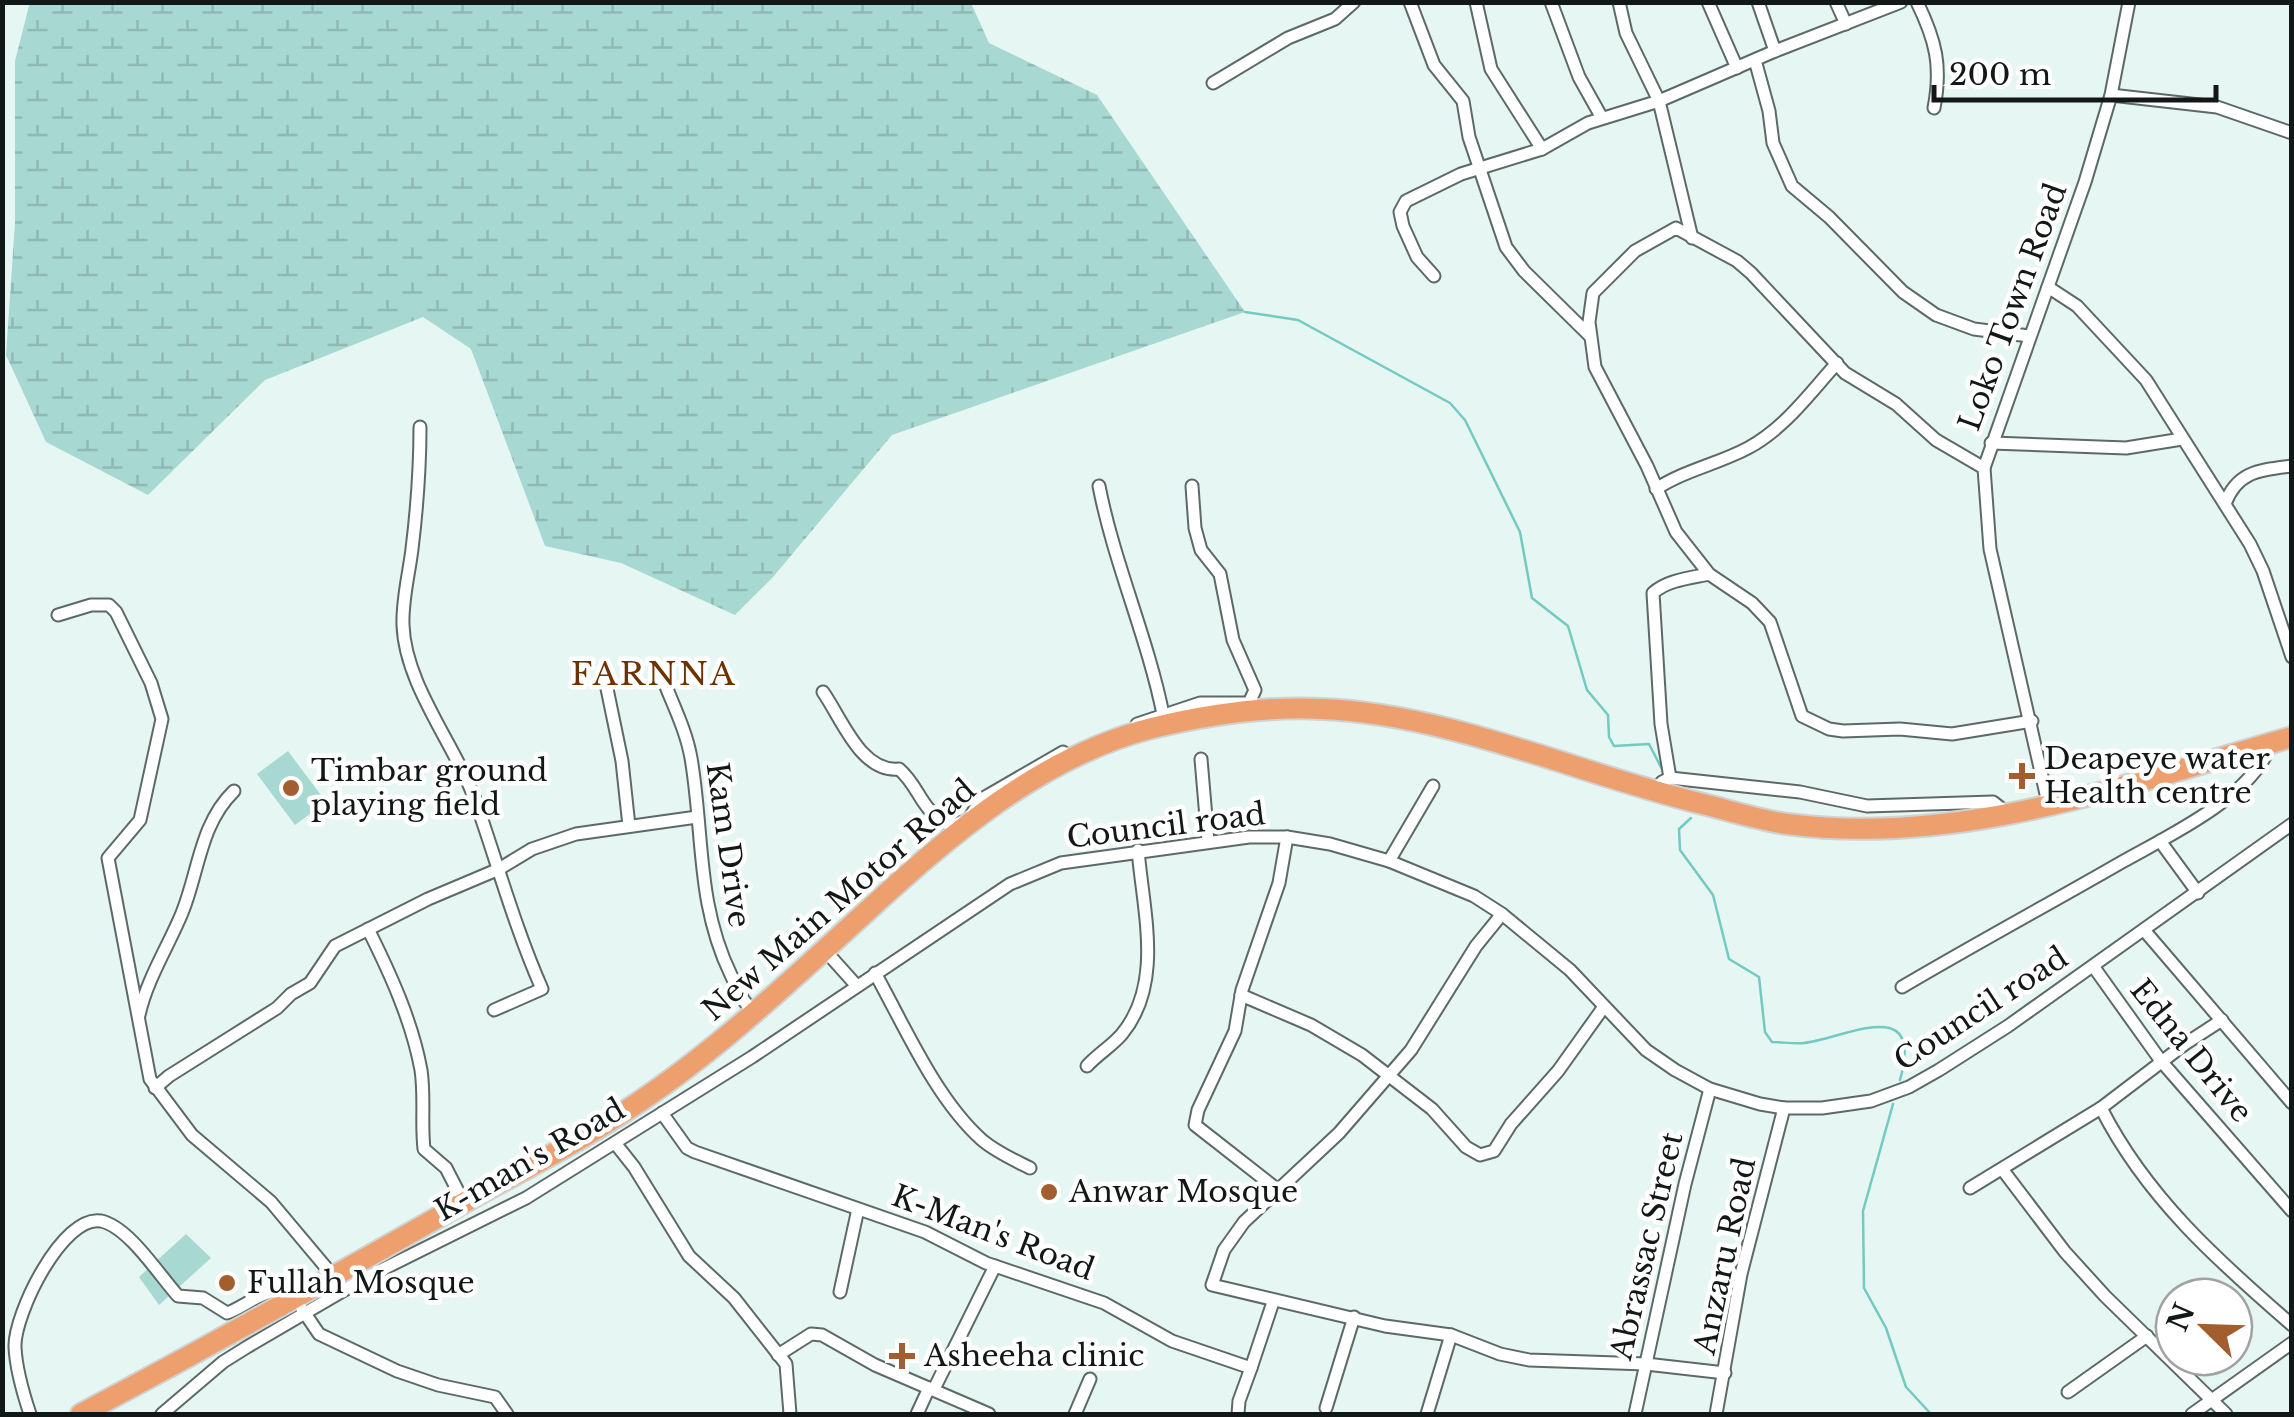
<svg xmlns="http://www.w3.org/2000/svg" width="2294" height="1417" viewBox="0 0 2294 1417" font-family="'Libre Baskerville',serif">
<defs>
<pattern id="wetland-marsh" width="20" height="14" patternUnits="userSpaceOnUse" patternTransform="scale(2.5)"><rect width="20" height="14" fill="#a7d8d2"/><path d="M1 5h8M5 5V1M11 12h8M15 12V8" fill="none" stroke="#8fb9b4"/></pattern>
</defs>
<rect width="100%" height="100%" fill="#e6f6f3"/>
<!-- green -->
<g fill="#a7d8d2">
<polygon points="288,751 326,802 295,825 257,774"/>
<polygon points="186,1234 211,1258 159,1305 139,1277"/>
</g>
<!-- wetland -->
<polygon fill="url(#wetland-marsh)" points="30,2 971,3 989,43 1097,95 1245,312 892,435 773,577 735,615 621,563 545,546 471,349 423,317 265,380 148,495 46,442 6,355 15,223 15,61"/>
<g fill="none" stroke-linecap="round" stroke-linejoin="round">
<!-- stream -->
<g stroke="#72cac0" stroke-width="2.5">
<polyline points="1245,312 1298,320 1450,403 1465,420 1520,532 1532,598 1568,626 1587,690 1608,715 1609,737 1614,746 1649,744 1663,771"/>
<path d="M1691 818 1679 829 1680 850 1713 895 1729 959 1759 977 1765 1032 1772 1042C1782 1042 1794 1044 1804 1043 1844 1039 1925 992 1900 1080"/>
<polyline points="1893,1104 1863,1211 1864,1288 1886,1328 1906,1387 1931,1414"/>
</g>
<defs>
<g id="street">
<polyline points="1410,2 1434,65 1463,101 1469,137 1506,247 1524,271 1590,336"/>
<polyline points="1476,2 1491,69 1542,149"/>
<polyline points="1551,2 1579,77 1602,118"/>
<polyline points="1619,2 1626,33 1659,101 1692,238"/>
<polyline points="1708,2 1737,68"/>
<polyline points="1758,2 1775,51"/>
<polyline points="1836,2 1846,24"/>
<path d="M1917 2C1936 41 1942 66 1934 108"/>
<polyline points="1755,60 1769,111 1773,143 1792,186 1829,217 1903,292 1936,315 1974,329 2029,336"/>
<polyline points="1213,83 1288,38 1335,19 1354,2"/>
<polyline points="2111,95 2217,107 2292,133"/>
<polyline points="1434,276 1417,257 1403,226 1400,212 1406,201 1461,174 1542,149 1588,123 1659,101 1775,51 1901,2"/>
<polyline points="2048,287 2077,306 2146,380 2250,544 2263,571 2292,657"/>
<path d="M420 427C420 468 417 508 412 549 409 574 402 600 403 625 405 687 459 749 478 808 499 869 516 930 542 989L494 1010"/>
<polyline points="1991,443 2126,448 2182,439"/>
<polyline points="1984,468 1936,440 1896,404 1845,373 1751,273 1737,261 1676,228 1635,251 1593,293 1589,322 1595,367 1647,466 1676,532 1709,574 1752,603 1770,622 1802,716 1829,729 1843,731 1900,729 1952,734 2032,721"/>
<path d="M1099 486C1114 563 1147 636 1163 714"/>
<polyline points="1192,486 1195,528 1201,550 1220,574 1233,640 1255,690 1249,703"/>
<path d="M1656 489C1685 470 1718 464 1748 448 1785 428 1810 393 1837 363"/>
<path d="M2225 504C2237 471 2260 470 2292 466"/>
<polyline points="58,615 91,605 109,605 116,612 151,683 162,719 140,820 108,858 150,1079 192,1135 271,1202 334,1277"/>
<polyline points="605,679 622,761 629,826"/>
<path d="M663 679C673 705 686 730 691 758 704 834 696 903 731 975 738 989 742 1003 755 1012"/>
<path d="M823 692C842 719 861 773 899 769 921 788 919 810 950 825L963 822"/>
<polyline points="1137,724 1200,703 1249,703"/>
<polyline points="1201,759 1208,841"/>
<path d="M1670 778 1661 724 1653 593C1667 580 1690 578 1709 574"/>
<polyline points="1654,792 1662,782 1670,778 1800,792 1867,806 1993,802 2007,813"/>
<polyline points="2049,807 1990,549 1984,468 2085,182 2111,95 2129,2"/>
<polyline points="968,821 980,800 1063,752"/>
<polyline points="2160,841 2198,893"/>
<polyline points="1389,861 1433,786"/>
<polyline points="1502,914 1476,946 1411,1050 1339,1133 1244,1222 1224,1250 1212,1285 1385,1326 1451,1335 1500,1354 1529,1360 1646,1364 1725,1373"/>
<path d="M368 929C390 973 412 1021 421 1070 425 1096 421 1123 424 1149L446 1168 464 1203"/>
<polyline points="2144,930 2292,1103"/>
<polyline points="830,956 856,985"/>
<polyline points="2093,966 2161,1061 2292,1211"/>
<path d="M875 973C905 1027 936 1099 982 1140 996 1152 1014 1160 1030 1168"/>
<path d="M1902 987C1975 944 2049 904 2122 862 2168 836 2243 801 2267 753"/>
<polyline points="1241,995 1311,1025 1362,1055 1432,1109 1466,1147 1480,1155 1494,1151 1511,1124 1558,1071 1603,1008"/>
<path d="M139 1015C147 979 168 947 182 913 199 871 200 824 234 791"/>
<path d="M1087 1066C1098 1054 1113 1045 1122 1034 1164 983 1143 911 1138 850"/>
<polyline points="155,1088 169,1076 277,1008 291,994 310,983 335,946 428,899 499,869 532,849 576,834 697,817"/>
<path d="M2101 1108C2146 1197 2218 1261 2292 1325"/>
<polyline points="662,1113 687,1148 695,1152 925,1232 986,1263 1104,1303 1172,1341 1251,1368 1273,1302"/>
<polyline points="615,1143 634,1167 689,1256 734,1298 786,1364 790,1414"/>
<polyline points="2002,1169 2065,1252 2105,1296 2226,1414"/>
<polyline points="1970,1188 2101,1108 2185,1044 2222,1020"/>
<polyline points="1278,1190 1195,1125 1198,1110 1235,1031 1242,990 1279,883 1287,837"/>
<polyline points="840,1292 858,1209"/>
<polyline points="302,1309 319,1334 397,1371 438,1385 495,1397 507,1414"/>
<polyline points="778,1355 811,1334 822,1335 875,1365 989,1414"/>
<polyline points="934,1389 995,1266"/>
<polyline points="2068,1392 2147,1336"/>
<polyline points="1326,1408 1354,1317"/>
<path d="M30 1414C23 1393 16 1370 15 1347 14 1314 63 1214 101 1221 129 1227 159 1275 178 1296L203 1298 227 1313C250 1305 273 1278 296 1299"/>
<polyline points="162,1414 223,1362 247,1347 365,1278 526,1198 752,1057 1010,884 1061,863 1249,837 1287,837 1330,844 1389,861 1474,896 1502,914 1570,970 1646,1050 1675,1070 1710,1089 1760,1104 1784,1108 1822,1108 1871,1101 1909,1087 1939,1070 2008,1026 2292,824"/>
<polyline points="917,1414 929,1388"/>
<polyline points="1075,1414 1090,1379"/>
<polyline points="1238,1414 1239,1401 1251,1368"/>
<polyline points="1427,1414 1451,1335"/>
<polyline points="1635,1414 1685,1184 1710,1089"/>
<polyline points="1716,1414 1741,1274 1784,1108"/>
<polyline points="2192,1414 2292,1343"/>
</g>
<path id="highway" d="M81 1414C208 1347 333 1277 458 1206 518 1172 582 1141 639 1102 721 1047 792 979 865 913 949 836 1039 757 1152 728 1205 715 1267 706 1322 709 1450 714 1579 774 1703 804 1731 811 1759 820 1787 824 1962 847 2126 784 2292 737"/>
</defs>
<!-- street casing -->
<use href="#street" stroke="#5c6968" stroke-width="15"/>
<!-- highway casing -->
<use href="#highway" stroke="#d0d1d1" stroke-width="24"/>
<!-- street -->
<use href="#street" stroke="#fff" stroke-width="11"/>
<!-- highway -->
<use href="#highway" stroke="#ee9f6e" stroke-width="20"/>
</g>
<!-- markers -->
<g fill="#a35e30" stroke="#fff" stroke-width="4">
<path d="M2017 761h10v10h10v10h-10v10h-10v-10h-10v-10h10z"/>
<circle cx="291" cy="788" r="10"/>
<circle cx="1049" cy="1192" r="10"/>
<circle cx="227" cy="1283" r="10"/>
<path d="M897 1341h10v10h10v10h-10v10h-10v-10h-10v-10h10z"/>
</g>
<g text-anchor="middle" stroke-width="9" stroke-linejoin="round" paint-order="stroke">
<!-- street labels -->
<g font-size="30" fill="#121817" stroke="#fff">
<text transform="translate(2013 307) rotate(-70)" y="10">Loko Town Road</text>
<text transform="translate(1166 826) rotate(-7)" y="10">Council road</text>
<text transform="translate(728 845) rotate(82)" y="10">Kam Drive</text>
<text transform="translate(839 900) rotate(-41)" y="10">New Main Motor Road</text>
<text transform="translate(1981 1009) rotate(-33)" y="10">Council road</text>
<text transform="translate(2191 1051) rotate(51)" y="10">Edna Drive</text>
<text transform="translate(530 1160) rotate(-30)" y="10">K-man's Road</text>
<text transform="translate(993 1233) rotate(21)" y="10">K-Man's Road</text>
<text transform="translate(1647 1246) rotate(-77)" y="10">Abrassac Street</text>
<text transform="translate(1725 1256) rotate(-78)" y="10">Anzaru Road</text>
</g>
<!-- poi labels -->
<g font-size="30" fill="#121817" stroke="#fff" text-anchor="start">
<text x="2044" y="769">Deapeye water<tspan x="2044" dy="34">Health centre</tspan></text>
<text x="311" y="781">Timbar ground<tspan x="311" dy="34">playing field</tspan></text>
<text x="1069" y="1202">Anwar Mosque</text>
<text x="247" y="1293">Fullah Mosque</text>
<text x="924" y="1366">Asheeha clinic</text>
</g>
<!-- neighbourhood labels -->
<g font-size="32" letter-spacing="2.5" fill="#6c3200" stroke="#fff">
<text x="654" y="685">FARNNA</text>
</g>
</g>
<!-- border -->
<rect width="2294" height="1417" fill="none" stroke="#121817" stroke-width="10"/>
<!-- north arrow -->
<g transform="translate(2204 1327) rotate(293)"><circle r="48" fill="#ffffff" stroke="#a0a3a2" stroke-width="2.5"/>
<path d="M0-8L18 38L0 25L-18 38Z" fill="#a35e30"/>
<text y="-15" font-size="28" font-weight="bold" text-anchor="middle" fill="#121817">N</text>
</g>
<!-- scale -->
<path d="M1934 85v15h282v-15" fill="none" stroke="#121817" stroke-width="5"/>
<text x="1949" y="85" font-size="30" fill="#121817" stroke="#ffffff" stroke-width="8" paint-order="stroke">200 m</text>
</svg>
